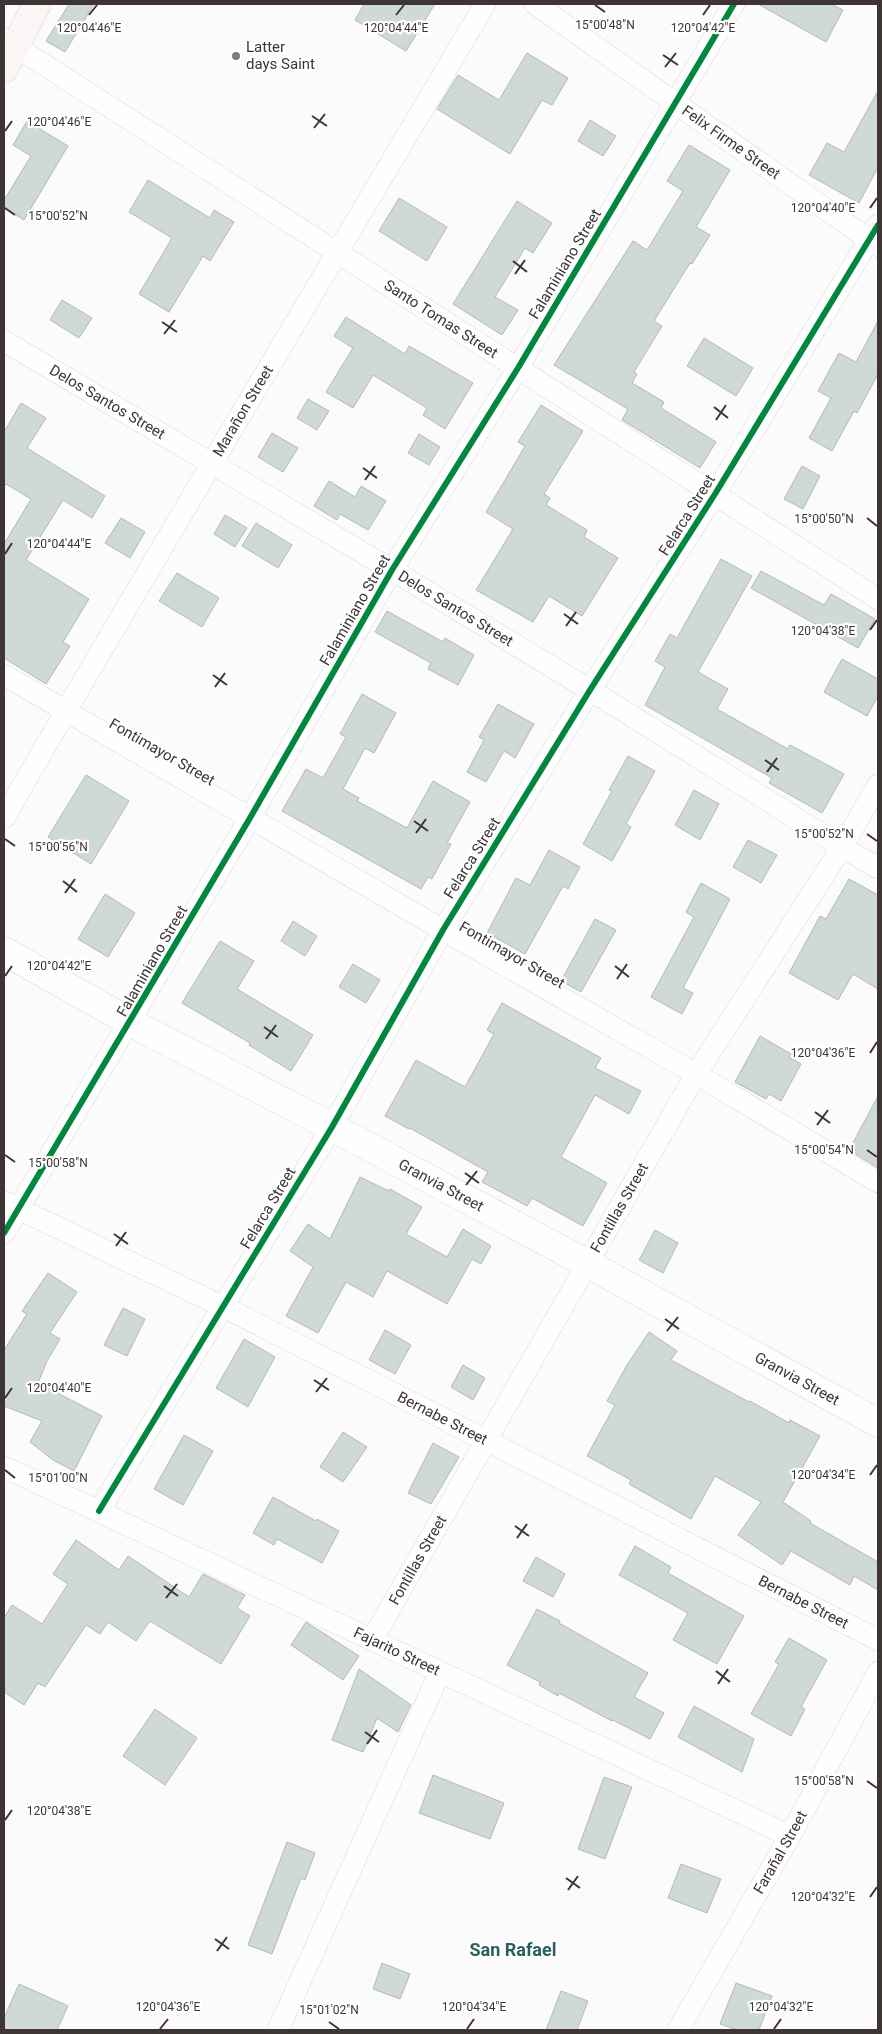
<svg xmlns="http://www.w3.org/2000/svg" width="882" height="2034" viewBox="0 0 882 2034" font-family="Roboto,sans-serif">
<rect width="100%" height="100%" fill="#fbfbfb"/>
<!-- building -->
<g fill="#cfd9d8" stroke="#b4b9b8">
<polygon points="69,4 94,4 65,52 46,41"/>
<polygon points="364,4 435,4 406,51 355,20"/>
<polygon points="758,4 831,4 843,10 826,42"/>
<polygon points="527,53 568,78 552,105 542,100 510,154 437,109 458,75 499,100"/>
<polygon points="878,91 878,167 859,203 809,175 827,143 844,152"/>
<polygon points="590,120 616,136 603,156 578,141"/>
<polygon points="27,121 68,146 24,220 4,208 4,200 31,156 13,145"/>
<polygon points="689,145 730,170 696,227 710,235 692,264 690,263 654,321 662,326 634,372 637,374 632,383 664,402 661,408 716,442 700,468 622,420 628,409 554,365 633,241 647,250 683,191 667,181"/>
<polygon points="148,180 210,218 214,210 234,222 210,261 203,256 169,312 139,294 172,238 129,212"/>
<polygon points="399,198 447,227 427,261 379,231"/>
<polygon points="517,201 552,223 533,253 525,248 495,297 518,310 502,335 453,304"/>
<polygon points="62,300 92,318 79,338 50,320"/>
<polygon points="346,317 405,354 409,346 473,383 445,429 423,415 427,408 373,375 353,408 326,392 353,348 334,336"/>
<polygon points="878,321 878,374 857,413 854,411 832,451 809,438 831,398 818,391 839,353 856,362"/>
<polygon points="704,338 753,368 736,396 687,366"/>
<polygon points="308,399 329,411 317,430 297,418"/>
<polygon points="21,403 46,418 27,448 105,496 92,518 63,500 26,560 89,599 63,642 70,646 46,684 4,658 4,544 31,499 6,484 4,487 4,432"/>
<polygon points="541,405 583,431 544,494 550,498 546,505 587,530 584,537 618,558 582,616 549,596 533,622 476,590 513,529 486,512 525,446 518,442"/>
<polygon points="272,433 298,448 283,472 258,457"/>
<polygon points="419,434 440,447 429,465 408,453"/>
<polygon points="802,466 820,476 803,509 784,499"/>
<polygon points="329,481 355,497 361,486 386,501 368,530 340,514 337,520 314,506"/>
<polygon points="225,515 247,528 235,547 214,534"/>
<polygon points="121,518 145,532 130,558 105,543"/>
<polygon points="256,523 292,545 278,568 242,546"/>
<polygon points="721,559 752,576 698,672 728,689 717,709 788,749 790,745 844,774 822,813 769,783 772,778 645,705 665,667 655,661 670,634 677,638"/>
<polygon points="761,571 824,605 831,594 875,619 858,648 751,588"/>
<polygon points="177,573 219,598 202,627 159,601"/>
<polygon points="387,611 443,642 445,638 474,655 458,685 428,669 431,663 375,632"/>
<polygon points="842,659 878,679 878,696 867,716 824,692"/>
<polygon points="362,694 396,713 374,753 365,748 343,789 359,798 357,801 407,828 433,781 470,802 447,843 451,844 432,879 428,877 421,889 282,811 306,769 323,778 346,737 340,734"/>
<polygon points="498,704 534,724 515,758 504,751 486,782 467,772 484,740 479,737"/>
<polygon points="628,756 655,771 626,824 631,827 612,861 583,844 612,791 609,790"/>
<polygon points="86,775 129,801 91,864 48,837"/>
<polygon points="694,790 719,804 700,840 675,825"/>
<polygon points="748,840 777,855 761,883 733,867"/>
<polygon points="549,850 580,867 568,889 563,886 525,954 487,933 516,878 530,885"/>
<polygon points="849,879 878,895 878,989 853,974 838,1000 789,973 820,916 826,919"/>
<polygon points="701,883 730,899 683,988 693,993 682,1014 651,997 694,917 686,912"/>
<polygon points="105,894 135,913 108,957 78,939"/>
<polygon points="595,919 616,930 581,992 561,981"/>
<polygon points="293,921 317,936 305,956 281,941"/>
<polygon points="220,941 254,961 237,989 313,1035 291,1071 249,1045 250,1043 182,1003"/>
<polygon points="353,964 380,980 366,1003 339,987"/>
<polygon points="502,1003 601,1058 595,1068 641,1091 629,1114 595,1095 561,1157 607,1183 583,1226 532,1198 527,1206 482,1182 488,1172 410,1128 409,1129 385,1116 416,1060 465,1087 494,1034 487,1030"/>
<polygon points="760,1036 791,1054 789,1057 801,1064 781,1101 769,1094 766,1099 735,1082"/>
<polygon points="878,1096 878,1168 849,1150"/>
<polygon points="360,1177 389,1191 390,1189 422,1207 406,1234 447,1257 463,1229 491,1246 481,1264 472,1259 447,1304 387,1271 373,1297 346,1282 318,1333 286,1316 313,1267 290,1251 308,1224 330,1239"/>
<polygon points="655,1230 678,1243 663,1273 639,1260"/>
<polygon points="48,1273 77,1292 50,1333 60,1339 47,1361 38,1383 102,1416 74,1471 53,1460 30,1442 42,1421 4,1406 4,1350 27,1314 22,1311"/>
<polygon points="123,1308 145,1319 127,1356 104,1345"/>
<polygon points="385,1330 411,1345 395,1374 369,1360"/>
<polygon points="649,1332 677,1351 671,1360 749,1402 750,1401 789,1423 790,1420 820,1436 783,1502 811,1521 810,1523 878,1562 878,1590 854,1576 850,1585 791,1551 782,1565 738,1535 761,1502 715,1476 691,1519 629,1484 631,1480 587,1456 615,1405 607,1401 627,1365"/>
<polygon points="244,1339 275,1357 248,1407 216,1388"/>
<polygon points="463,1365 485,1378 473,1400 451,1387"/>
<polygon points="343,1432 367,1447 343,1482 320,1467"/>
<polygon points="184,1435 213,1451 183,1505 154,1489"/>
<polygon points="433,1443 459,1457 431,1504 408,1493"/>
<polygon points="273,1497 316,1521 317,1519 339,1531 322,1563 277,1539 274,1545 253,1533"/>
<polygon points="76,1540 119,1570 128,1556 189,1597 203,1574 245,1595 237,1608 250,1616 221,1664 150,1621 136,1641 108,1622 100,1634 86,1625 45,1687 38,1683 24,1705 4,1692 4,1618 12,1605 42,1624 68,1584 53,1574"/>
<polygon points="635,1546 671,1567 668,1573 744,1616 717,1664 673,1640 688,1613 619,1575"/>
<polygon points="536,1557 565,1574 553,1597 523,1581"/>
<polygon points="537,1609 560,1621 559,1623 648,1673 634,1697 664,1713 650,1739 613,1720 612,1721 559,1693 558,1696 539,1685 540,1682 507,1665"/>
<polygon points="306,1622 359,1656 343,1680 291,1645"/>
<polygon points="789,1638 827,1660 801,1707 805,1709 791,1736 751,1714 779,1664 775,1662"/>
<polygon points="359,1669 411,1705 398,1732 377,1718 363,1752 332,1740"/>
<polygon points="694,1706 754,1739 742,1772 678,1737"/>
<polygon points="155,1709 197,1738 165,1785 123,1756"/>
<polygon points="433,1775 504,1803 490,1839 419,1813"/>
<polygon points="604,1777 632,1787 605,1859 578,1849"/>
<polygon points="287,1842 315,1853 305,1880 301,1878 272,1954 248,1945"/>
<polygon points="681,1864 721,1879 707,1913 668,1898"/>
<polygon points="382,1963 410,1974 400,1999 373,1989"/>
<polygon points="736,1983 772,1996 759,2030 737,2030 720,2024"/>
<polygon points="19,1984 68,2006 57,2030 4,2030 4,2018"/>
<polygon points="561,1991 588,2001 577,2030 546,2030"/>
</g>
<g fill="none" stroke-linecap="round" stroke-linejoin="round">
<defs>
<g id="minor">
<path id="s1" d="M535 4 878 246"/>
<path id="s2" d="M4 39 878 599"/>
<path id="s3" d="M4 341 392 570 590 690 842 847 878 868"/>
<polyline points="4,675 443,930 696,1074 878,1182"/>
<path id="s4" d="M4 818C161 545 325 275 485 4"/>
<path id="s5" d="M4 1202 224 1307 878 1640"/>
<polyline points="4,1233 250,818 392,570 518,368 734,4"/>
<path id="s6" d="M4 1467 790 1836"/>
<polyline points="99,1511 332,1127 443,930 590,690 715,494 878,225"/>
<path id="s7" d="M372 1640 696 1074 842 847 878 785"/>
<polyline points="278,2030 440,1672"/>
<path id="s8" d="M678 2030 790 1836 878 1672"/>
</g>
<g id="tertiary">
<path id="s9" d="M4 951 130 1022 332 1127 588 1264 878 1423"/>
</g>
<polyline id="primary" points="4,69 37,4"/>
</defs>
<!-- minor casing -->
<use href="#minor" stroke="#ded8d8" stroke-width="22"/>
<!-- tertiary casing -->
<use href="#tertiary" stroke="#ded8d8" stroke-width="29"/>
<!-- primary casing -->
<use href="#primary" stroke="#d7d5d5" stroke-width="29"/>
<!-- minor -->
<use href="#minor" stroke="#fefefe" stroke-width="21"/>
<!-- tertiary -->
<use href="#tertiary" stroke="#fefefe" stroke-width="28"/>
<!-- primary -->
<use href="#primary" stroke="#faf6f6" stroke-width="28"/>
<defs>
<g id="cycleway">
<polyline points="4,1233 250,818 392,570 518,368 734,4"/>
<polyline points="99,1511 332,1127 443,930 590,690 715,494 878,225"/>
</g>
</defs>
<!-- cycleway casing -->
<use href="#cycleway" stroke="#fff" stroke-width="9"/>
<!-- cycleway -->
<use href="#cycleway" stroke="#00873e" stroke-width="6"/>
</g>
<!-- ticks -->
<path fill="none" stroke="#3f3434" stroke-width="2" d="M595 5 605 12M89 15 97 5M396 15 404 5M703 15 710 5M663 55 678 65M665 67 676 53M312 116 327 126M314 128 325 114M5 131 12 121M5 208 15 215M870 208 877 198M513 261 527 272M515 274 525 260M162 322 177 332M164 334 175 320M714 407 728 418M716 420 726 405M363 468 377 478M365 480 375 466M867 518 877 526M5 554 12 543M564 614 578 624M566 626 576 612M870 630 877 620M213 675 227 685M215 687 225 673M765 760 779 770M767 772 777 758M414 821 428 831M416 833 426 819M867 834 877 841M5 839 15 846M63 881 77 892M65 893 75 879M615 966 629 977M5 976 12 966M617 979 627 964M264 1027 278 1037M266 1039 276 1025M870 1053 877 1042M815 1112 830 1123M817 1125 828 1110M867 1150 877 1157M5 1155 15 1162M465 1173 479 1183M466 1185 477 1171M114 1234 128 1244M116 1246 126 1232M665 1319 679 1329M667 1331 678 1317M314 1380 329 1390M316 1392 327 1378M5 1398 12 1388M5 1470 15 1478M870 1475 877 1465M515 1526 529 1536M517 1538 527 1524M164 1586 178 1596M166 1598 177 1584M716 1671 730 1682M718 1684 728 1669M365 1732 379 1742M367 1744 377 1730M867 1781 877 1788M5 1820 12 1810M566 1878 580 1888M568 1890 578 1876M870 1897 877 1887M215 1939 229 1949M217 1951 227 1937M329 2022 339 2029M160 2029 168 2019M467 2029 474 2019M774 2029 781 2019"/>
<!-- markers -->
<circle fill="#817a7a" stroke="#fff" stroke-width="2" cx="236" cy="56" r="5"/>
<g text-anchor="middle" stroke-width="4.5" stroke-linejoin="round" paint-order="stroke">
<!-- poi labels -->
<g font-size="15" fill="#3f3434" stroke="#fff" text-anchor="start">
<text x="246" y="52">Latter<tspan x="246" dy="17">days Saint</tspan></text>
</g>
<!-- street labels -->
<g font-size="15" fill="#3f3434" stroke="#fff">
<text dy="5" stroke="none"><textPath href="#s1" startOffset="240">Felix Firme Street</textPath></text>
<text transform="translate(565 264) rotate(-59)" y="5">Falaminiano Street</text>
<text dy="5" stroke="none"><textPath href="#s2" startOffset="519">Santo Tomas Street</textPath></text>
<text dy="5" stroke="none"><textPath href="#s3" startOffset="120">Delos Santos Street</textPath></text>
<text dy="5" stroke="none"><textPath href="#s4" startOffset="472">Marañon Street</textPath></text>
<text transform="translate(687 515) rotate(-58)" y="5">Felarca Street</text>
<text dy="5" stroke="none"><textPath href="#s3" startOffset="525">Delos Santos Street</textPath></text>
<text transform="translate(355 610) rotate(-60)" y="5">Falaminiano Street</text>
<text transform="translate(162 752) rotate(30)" y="5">Fontimayor Street</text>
<text transform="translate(472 858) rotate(-58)" y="5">Felarca Street</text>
<text transform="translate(512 955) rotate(30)" y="5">Fontimayor Street</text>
<text transform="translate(152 961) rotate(-60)" y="5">Falaminiano Street</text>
<text dy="5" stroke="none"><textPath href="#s9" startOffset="496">Granvia Street</textPath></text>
<text transform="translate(268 1208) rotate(-59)" y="5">Felarca Street</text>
<text dy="5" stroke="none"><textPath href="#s7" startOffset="498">Fontillas Street</textPath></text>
<text dy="5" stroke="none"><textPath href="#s9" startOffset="901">Granvia Street</textPath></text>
<text dy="5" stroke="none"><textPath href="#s5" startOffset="489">Bernabe Street</textPath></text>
<text dy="5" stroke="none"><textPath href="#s7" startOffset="92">Fontillas Street</textPath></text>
<text dy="5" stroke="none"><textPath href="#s5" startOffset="894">Bernabe Street</textPath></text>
<text dy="5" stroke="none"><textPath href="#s6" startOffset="434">Fajarito Street</textPath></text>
<text dy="5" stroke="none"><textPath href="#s8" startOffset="205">Farañal Street</textPath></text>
</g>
<!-- quarter labels -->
<g font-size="18" font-weight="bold" fill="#27615c" stroke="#fff">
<text x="513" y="1956">San Rafael</text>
</g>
</g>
<g font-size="12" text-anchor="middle" fill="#3f3434" stroke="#fff" stroke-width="4.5" stroke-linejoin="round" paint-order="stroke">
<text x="605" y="29">15°00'48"N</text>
<text x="89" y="32">120°04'46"E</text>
<text x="396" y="32">120°04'44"E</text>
<text x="703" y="32">120°04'42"E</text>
<text x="59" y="126">120°04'46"E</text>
<text x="823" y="212">120°04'40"E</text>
<text x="58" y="220">15°00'52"N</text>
<text x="824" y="523">15°00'50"N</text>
<text x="59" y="548">120°04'44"E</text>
<text x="823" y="635">120°04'38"E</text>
<text x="824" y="838">15°00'52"N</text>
<text x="58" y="851">15°00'56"N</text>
<text x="59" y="970">120°04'42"E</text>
<text x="823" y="1057">120°04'36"E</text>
<text x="824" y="1154">15°00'54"N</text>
<text x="58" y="1167">15°00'58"N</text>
<text x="59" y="1392">120°04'40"E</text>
<text x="823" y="1479">120°04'34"E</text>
<text x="58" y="1482">15°01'00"N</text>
<text x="824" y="1785">15°00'58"N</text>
<text x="59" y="1815">120°04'38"E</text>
<text x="823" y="1901">120°04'32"E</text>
<text x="168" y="2011">120°04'36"E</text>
<text x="474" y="2011">120°04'34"E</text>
<text x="781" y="2011">120°04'32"E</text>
<text x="329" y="2014">15°01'02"N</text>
</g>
<!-- border -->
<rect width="882" height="2034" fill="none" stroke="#3f3434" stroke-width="10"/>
</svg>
